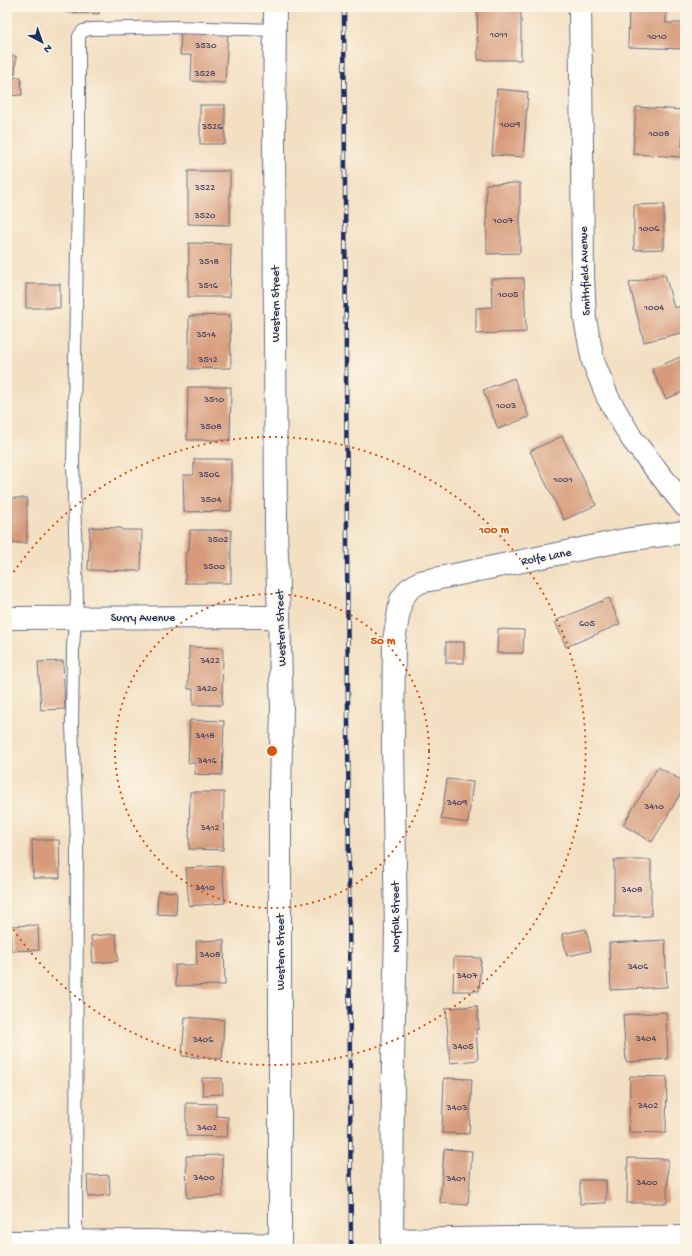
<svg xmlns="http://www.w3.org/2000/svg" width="692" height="1256" viewBox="0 0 692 1256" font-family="'Gochi Hand',sans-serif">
<rect width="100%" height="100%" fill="#fcf5e5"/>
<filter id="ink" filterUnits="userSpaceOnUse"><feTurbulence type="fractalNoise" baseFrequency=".025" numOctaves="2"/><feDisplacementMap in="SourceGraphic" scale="8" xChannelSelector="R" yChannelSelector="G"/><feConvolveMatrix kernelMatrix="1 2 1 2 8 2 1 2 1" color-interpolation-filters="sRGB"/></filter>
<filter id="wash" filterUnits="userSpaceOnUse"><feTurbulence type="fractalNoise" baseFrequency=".012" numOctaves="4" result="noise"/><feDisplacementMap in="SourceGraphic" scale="16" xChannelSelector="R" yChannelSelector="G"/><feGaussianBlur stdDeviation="0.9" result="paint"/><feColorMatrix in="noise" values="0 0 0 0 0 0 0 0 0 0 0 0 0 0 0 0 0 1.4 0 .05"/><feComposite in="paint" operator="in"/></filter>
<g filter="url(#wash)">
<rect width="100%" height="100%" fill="#f3dfc2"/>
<g id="blocks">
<!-- building -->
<g fill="#d79b7c">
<polygon points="67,7 99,7 99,14 67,12"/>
<polygon points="477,7 521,7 521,60 478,60"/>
<polygon points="629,7 666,7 666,23 685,23 685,49 628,47"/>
<polygon points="181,30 228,32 225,83 191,81 192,55 180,55"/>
<polygon points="7,56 16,56 15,74 7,74"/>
<polygon points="21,77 22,95 7,96 7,78"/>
<polygon points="497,89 528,92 523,157 492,155"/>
<rect x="200" y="105" width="25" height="39"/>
<polygon points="636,107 684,110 681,157 633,154"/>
<polygon points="188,171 230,171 230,225 188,224"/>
<polygon points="520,183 520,253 487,254 486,184"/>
<polygon points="664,204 664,249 634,250 634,205"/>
<polygon points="189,243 231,244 230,297 188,297"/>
<polygon points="665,274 674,308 685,305 685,332 644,342 629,283"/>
<polygon points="524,278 526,332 476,334 476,308 492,307 491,279"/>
<rect x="26" y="284" width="34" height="24"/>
<polygon points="230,315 231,368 189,369 189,316"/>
<polygon points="685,355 685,391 666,399 652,369"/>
<polygon points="514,378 529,417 498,429 483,390"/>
<polygon points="188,387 231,387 230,440 187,440"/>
<polygon points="562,436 596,505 564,520 530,451"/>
<polygon points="194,459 231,459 231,511 184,512 183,475 194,475"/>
<rect x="7" y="498" width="20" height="45"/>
<polygon points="90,527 122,528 122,530 142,530 141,571 88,570"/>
<polygon points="190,530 231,530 231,583 185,583 186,552 189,551"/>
<polygon points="609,598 620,624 566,647 555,621"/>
<polygon points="498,629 524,630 523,653 497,653"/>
<rect x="446" y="642" width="18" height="21"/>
<polygon points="189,647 223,648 222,705 193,705 193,689 188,689"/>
<polygon points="63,661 65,709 41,710 38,662"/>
<polygon points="190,720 224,721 222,775 195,774 195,763 188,763"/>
<polygon points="658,767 685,782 685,786 652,842 623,825"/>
<polygon points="447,779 473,782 468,823 441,819"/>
<polygon points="190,792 224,792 223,850 189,849"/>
<polygon points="32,840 59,840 60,878 33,878"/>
<polygon points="614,860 651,860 651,916 614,917"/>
<polygon points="222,866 225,903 189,906 186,868"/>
<polygon points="158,891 177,892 176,915 157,914"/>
<polygon points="38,925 39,950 11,951 10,926"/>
<polygon points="586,929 591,951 567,956 562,934"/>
<polygon points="116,934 118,961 93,963 91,936"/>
<polygon points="224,940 225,985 176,986 175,965 197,965 196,941"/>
<polygon points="665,940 667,987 611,990 609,943"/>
<polygon points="454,957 481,958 479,991 453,991"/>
<polygon points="477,1006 479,1029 476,1029 478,1060 450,1063 446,1008"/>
<polygon points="666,1012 668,1059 626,1062 623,1015"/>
<polygon points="185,1017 224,1020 222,1059 182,1056"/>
<polygon points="630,1076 667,1077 666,1133 629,1132"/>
<polygon points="202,1078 222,1078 223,1094 203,1095"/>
<polygon points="444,1078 472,1079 469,1134 442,1133"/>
<polygon points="186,1103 216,1104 216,1116 228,1117 227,1137 186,1136"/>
<polygon points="444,1149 472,1151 468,1205 440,1203"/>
<polygon points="222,1155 223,1196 187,1198 186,1156"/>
<polygon points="628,1158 668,1159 667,1203 627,1203"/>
<polygon points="109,1175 110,1195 88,1197 87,1176"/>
<polygon points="580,1180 606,1180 606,1203 580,1204"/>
</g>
</g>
</g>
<g filter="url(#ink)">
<use href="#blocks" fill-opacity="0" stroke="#676d81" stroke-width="1"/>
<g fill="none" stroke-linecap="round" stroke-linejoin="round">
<defs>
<polyline id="lane" points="76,1246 77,841 72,726 73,646 77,600 73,463 79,145 79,36 83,31 90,29 174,27 275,30"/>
<g id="street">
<polyline points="275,7 274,136 276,527 282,709 280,787 280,1249"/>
<polyline points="580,7 582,147 583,276 585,319 593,361 608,398 632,439 685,506"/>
<polyline points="7,618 279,617"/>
<polyline points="392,1240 512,1238 685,1237"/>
<polyline points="7,1242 149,1241 280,1245"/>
<polyline points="392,1249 393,1059 396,931 393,746 394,640 401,600 409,589 420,582 625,540 685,532"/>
</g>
</defs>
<!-- lane casing -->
<use href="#lane" stroke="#676d81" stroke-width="14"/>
<!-- street casing -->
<use href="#street" stroke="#676d81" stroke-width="24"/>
<!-- lane -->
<use href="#lane" stroke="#fff" stroke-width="12"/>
<!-- street -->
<use href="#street" stroke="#fff" stroke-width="22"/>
<defs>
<polyline id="rail" points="344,7 351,1249"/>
</defs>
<!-- rail casing -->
<use href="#rail" stroke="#1b2f5e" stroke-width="4.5"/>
<!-- rail -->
<use href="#rail" stroke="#fcf5e5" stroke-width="3" stroke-dasharray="9" stroke-linecap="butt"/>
</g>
</g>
<!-- distance rings -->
<g fill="none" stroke="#d45514" stroke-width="2" stroke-dasharray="2 4">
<circle cx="272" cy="751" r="157"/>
<path d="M7 582A314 314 0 1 1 7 920"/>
</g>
<g text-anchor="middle" stroke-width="3" stroke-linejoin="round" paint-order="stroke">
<!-- number labels -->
<g font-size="10" fill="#4a4a66">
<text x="499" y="37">1011</text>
<text x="657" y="39">1010</text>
<text x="206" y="48">3530</text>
<text x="205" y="76">3528</text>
<text x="510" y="127">1009</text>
<text x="212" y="129">3526</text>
<text x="659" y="136">1008</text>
<text x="205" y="190">3522</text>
<text x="205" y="218">3520</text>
<text x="503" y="223">1007</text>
<text x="649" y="231">1006</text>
<text x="209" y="264">3518</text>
<text x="208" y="288">3516</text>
<text x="508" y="297">1005</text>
<text x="654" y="310">1004</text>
<text x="206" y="337">3514</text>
<text x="208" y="362">3512</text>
<text x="214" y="402">3510</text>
<text x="506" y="408">1003</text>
<text x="211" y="429">3508</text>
<text x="209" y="477">3506</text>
<text x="563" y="482">1001</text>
<text x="211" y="502">3504</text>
<text x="218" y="542">3502</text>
<text x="214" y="569">3500</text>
<text x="587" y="626">605</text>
<text x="210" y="663">3422</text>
<text x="207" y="691">3420</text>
<text x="205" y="738">3418</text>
<text x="207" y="763">3416</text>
<text x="457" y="805">3409</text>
<text x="654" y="809">3410</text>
<text x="210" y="830">3412</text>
<text x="205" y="890">3410</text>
<text x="632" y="892">3408</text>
<text x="210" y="957">3408</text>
<text x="638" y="969">3406</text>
<text x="467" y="978">3407</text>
<text x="646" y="1041">3404</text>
<text x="203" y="1042">3406</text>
<text x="463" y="1049">3405</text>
<text x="648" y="1108">3402</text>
<text x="457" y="1110">3403</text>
<text x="207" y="1130">3402</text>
<text x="204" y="1180">3400</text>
<text x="456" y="1181">3401</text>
<text x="647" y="1185">3400</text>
</g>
<!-- street labels -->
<g font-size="12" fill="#1b2f5e" stroke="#fcf5e5">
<text transform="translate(584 271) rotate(-92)" y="4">Smithfield Avenue</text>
<text transform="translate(275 304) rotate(-90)" y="4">Western Street</text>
<text transform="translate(546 556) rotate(-11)" y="4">Rolfe Lane</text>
<text x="143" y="621">Surry Avenue</text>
<text transform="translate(280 628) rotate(-92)" y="4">Western Street</text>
<text transform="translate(395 917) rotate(-90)" y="4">Norfolk Street</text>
<text transform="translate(280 952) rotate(-90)" y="4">Western Street</text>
</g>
</g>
<circle cx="272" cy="751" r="6" fill="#d45514" stroke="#fcf5e5" stroke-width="2"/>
<g font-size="12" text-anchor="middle" font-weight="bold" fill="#d45514" stroke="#fcf5e5" stroke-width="3" stroke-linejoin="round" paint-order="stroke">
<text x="494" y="533">100 m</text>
<text x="383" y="644">50 m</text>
</g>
<!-- margin -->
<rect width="692" height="1256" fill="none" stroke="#fcf5e5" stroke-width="24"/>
<!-- north arrow -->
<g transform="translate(42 42) rotate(139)" stroke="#fcf5e5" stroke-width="3" paint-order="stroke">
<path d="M0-3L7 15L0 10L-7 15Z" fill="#1b2f5e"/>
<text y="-6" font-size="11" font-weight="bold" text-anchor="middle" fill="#1b2f5e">N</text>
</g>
</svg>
